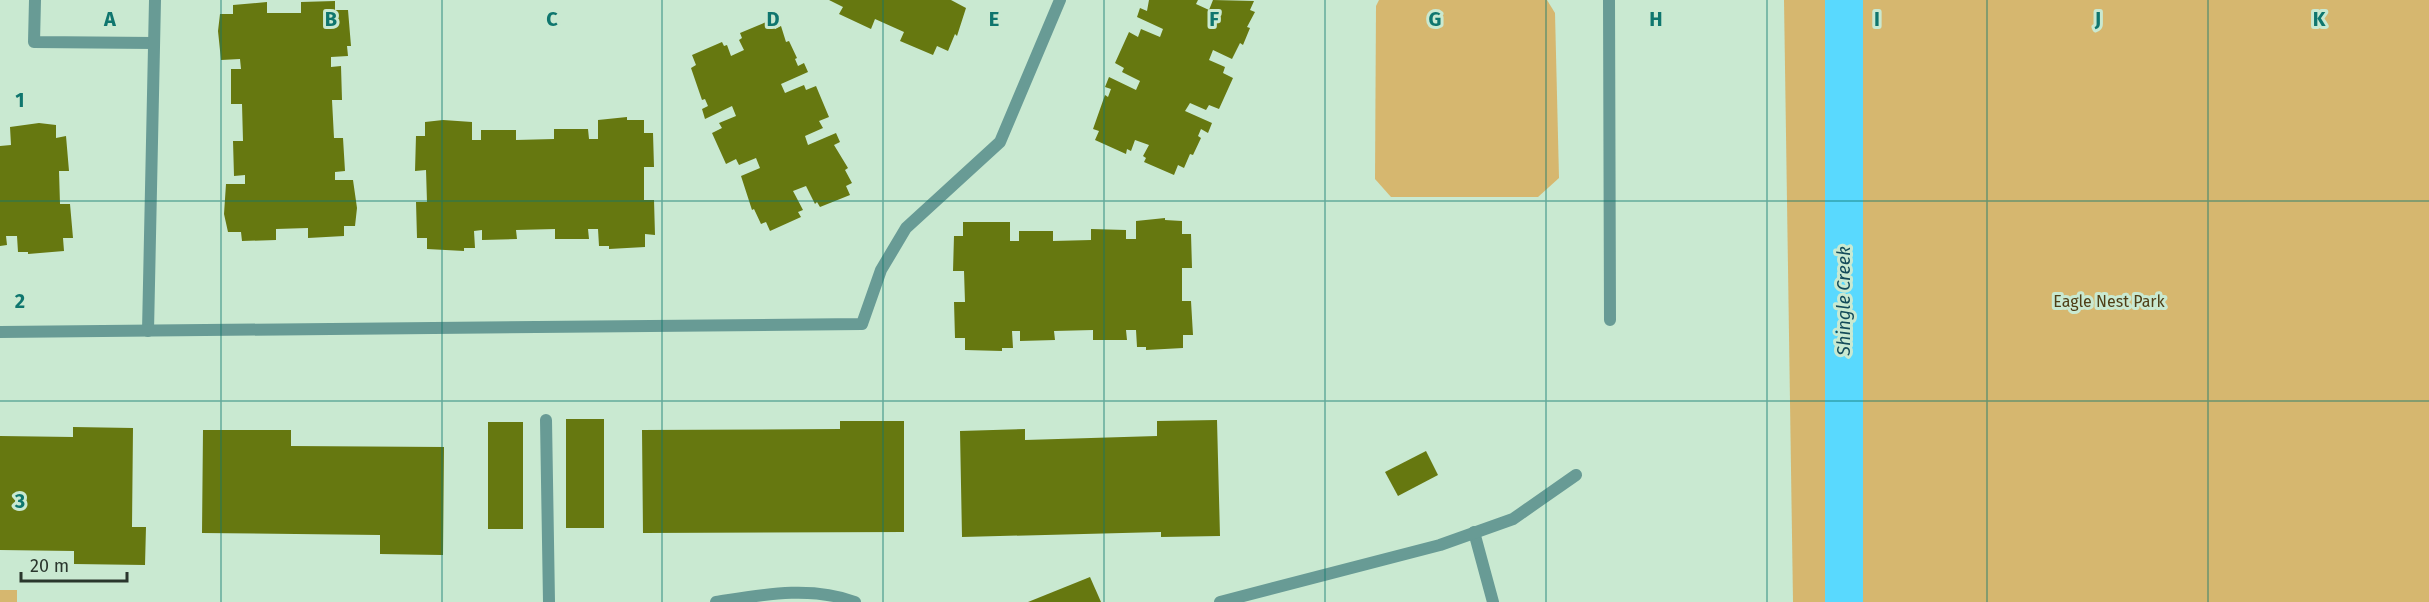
<svg xmlns="http://www.w3.org/2000/svg" width="2429" height="602" viewBox="0 0 2429 602" font-family="'Fira Sans',sans-serif">
<rect width="100%" height="100%" fill="#c9e9d1"/>
<!-- green -->
<g fill="#d6b76f">
<polygon points="1379,0 1547,0 1555,13 1559,178 1538,197 1391,197 1375,179 1376,6"/>
<polygon points="1784,0 2429,0 2429,602 1793,602"/>
<rect x="0" y="590" width="17" height="12"/>
</g>
<g fill="none" stroke-linecap="round" stroke-linejoin="round">
<!-- canal -->
<polyline stroke="#59d9fe" stroke-width="38" points="1844,0 1844,602"/>
</g>
<!-- building -->
<g fill="#667810">
<polygon points="829,0 951,0 966,8 957,36 955,34 948,51 937,46 933,55 900,41 904,32 875,19 871,29 839,14 843,7"/>
<polygon points="1149,0 1198,0 1196,4 1209,10 1213,0 1254,1 1250,10 1255,12 1247,27 1250,28 1243,45 1240,43 1232,59 1213,50 1209,60 1225,67 1223,73 1233,78 1219,109 1209,105 1206,110 1190,103 1185,111 1212,123 1208,133 1201,129 1198,136 1201,138 1193,155 1190,154 1184,168 1178,165 1174,175 1144,162 1146,158 1143,156 1149,145 1135,140 1131,151 1127,149 1126,154 1095,140 1099,131 1093,129 1105,95 1108,97 1111,89 1105,87 1109,77 1136,90 1140,81 1122,72 1124,68 1115,63 1129,32 1138,37 1141,29 1160,37 1163,29 1137,17 1140,8 1147,11"/>
<polygon points="335,1 335,10 348,10 351,46 347,46 348,56 331,57 331,67 341,66 342,100 332,100 334,138 343,138 345,171 335,172 335,180 353,180 357,208 355,226 344,226 344,236 308,238 308,228 276,229 276,240 242,241 241,232 228,232 224,214 226,184 245,184 245,175 234,176 233,141 243,141 242,104 231,104 231,69 241,69 240,59 221,60 218,31 220,14 233,14 233,5 267,2 267,13 301,13 301,2"/>
<polygon points="771,20 775,29 781,26 786,42 789,41 797,58 795,59 798,66 804,63 808,72 781,84 785,93 804,85 806,90 816,86 829,117 819,121 823,128 805,136 808,145 836,133 840,142 834,145 848,168 845,170 852,183 846,186 850,195 820,207 817,202 815,204 806,186 793,191 803,210 798,212 801,217 770,231 766,222 761,224 754,209 752,210 741,176 760,168 756,158 739,165 736,159 726,164 712,133 722,128 719,123 736,116 732,106 705,119 702,109 708,106 705,99 702,100 691,68 696,65 692,55 722,42 724,46 727,45 731,56 744,50 739,40 742,38 740,33"/>
<polygon points="627,117 627,120 644,120 644,133 653,133 654,167 644,167 644,200 654,200 655,235 645,234 645,247 609,249 609,246 599,246 598,229 588,229 589,239 555,239 555,229 516,230 517,239 482,240 482,230 474,231 475,248 464,248 464,251 427,249 427,238 417,238 416,202 427,202 426,170 415,171 416,136 425,136 425,122 443,120 472,122 472,140 481,140 481,130 516,130 516,140 554,139 554,129 588,129 589,139 598,139 598,120"/>
<polygon points="39,123 56,125 56,138 66,136 69,171 59,171 60,204 70,204 73,238 63,238 64,251 28,254 28,252 18,252 17,236 6,236 7,245 0,246 0,146 11,145 10,127"/>
<polygon points="1165,218 1165,220 1182,221 1182,234 1191,234 1192,268 1182,268 1182,301 1191,301 1193,335 1183,335 1183,348 1146,350 1146,347 1137,347 1136,330 1126,330 1127,340 1093,340 1093,330 1054,331 1055,340 1020,341 1020,331 1012,331 1013,348 1002,348 1002,351 965,350 965,338 955,338 954,302 965,302 964,271 953,271 954,236 963,236 963,222 1010,222 1010,241 1019,241 1019,231 1053,231 1053,241 1091,240 1091,229 1126,230 1126,239 1136,239 1136,221"/>
<rect x="566" y="419" width="38" height="109"/>
<polygon points="1217,420 1220,536 1161,537 1161,532 962,537 960,431 1025,429 1025,440 1157,436 1157,421"/>
<polygon points="840,421 904,421 904,532 643,533 642,430 840,429"/>
<rect x="488" y="422" width="35" height="107"/>
<polygon points="73,427 133,428 132,527 146,527 145,565 74,564 74,551 0,550 0,436 73,437"/>
<polygon points="203,430 291,430 291,446 444,447 443,555 380,554 380,535 202,533"/>
<polygon points="1426,451 1438,475 1398,496 1385,472"/>
<polygon points="1090,577 1101,602 1028,602"/>
</g>
<g fill="none" stroke-linecap="round" stroke-linejoin="round">
<!-- lane -->
<g stroke="#689b95" stroke-width="12">
<polyline points="35,0 34,42 154,43"/>
<polyline points="1609,0 1610,320"/>
<polyline points="148,331 155,0"/>
<polyline points="0,332 862,324 881,270 906,228 1000,142 1060,0"/>
<polyline points="546,420 549,602"/>
<polyline points="1474,532 1493,602"/>
<path d="M716 602C761 595 810 585 855 602"/>
<polyline points="1220,602 1440,545 1513,519 1576,475"/>
</g>
</g>
<!-- grid -->
<path fill="none" stroke="#0f766e" stroke-width="1.5" stroke-opacity="0.55" d="M221 0V602M442 0V602M662 0V602M883 0V602M1104 0V602M1325 0V602M1546 0V602M1767 0V602M1987 0V602M2208 0V602M0 201H2429M0 401H2429"/>
<g text-anchor="middle" stroke-width="6" stroke-linejoin="round" paint-order="stroke">
<!-- park labels -->
<g font-size="16" fill="#4f3e16" stroke="#c9e9d1">
<text x="2109" y="307">Eagle Nest Park</text>
</g>
<!-- water labels -->
<g font-size="18" font-style="italic" fill="#144b5a" stroke="#c9e9d1">
<text transform="translate(1844 301) rotate(-90)" y="6">Shingle Creek</text>
</g>
</g>
<g font-size="20" text-anchor="middle" font-weight="bold" fill="#0f766e" stroke="#c9e9d1" stroke-width="6" stroke-linejoin="round" paint-order="stroke">
<text x="110" y="26">A</text>
<text x="331" y="26">B</text>
<text x="552" y="26">C</text>
<text x="773" y="26">D</text>
<text x="994" y="26">E</text>
<text x="1214" y="26">F</text>
<text x="1435" y="26">G</text>
<text x="1656" y="26">H</text>
<text x="1877" y="26">I</text>
<text x="2098" y="26">J</text>
<text x="2319" y="26">K</text>
<text x="20" y="107">1</text>
<text x="20" y="308">2</text>
<text x="20" y="508">3</text>
</g>
<!-- scale -->
<path d="M21 572v9h106v-9" fill="none" stroke="#2a362d" stroke-width="3"/>
<text x="30" y="572" font-size="18" fill="#2a362d" stroke="#c9e9d1" stroke-width="4.5" paint-order="stroke">20 m</text>
</svg>
